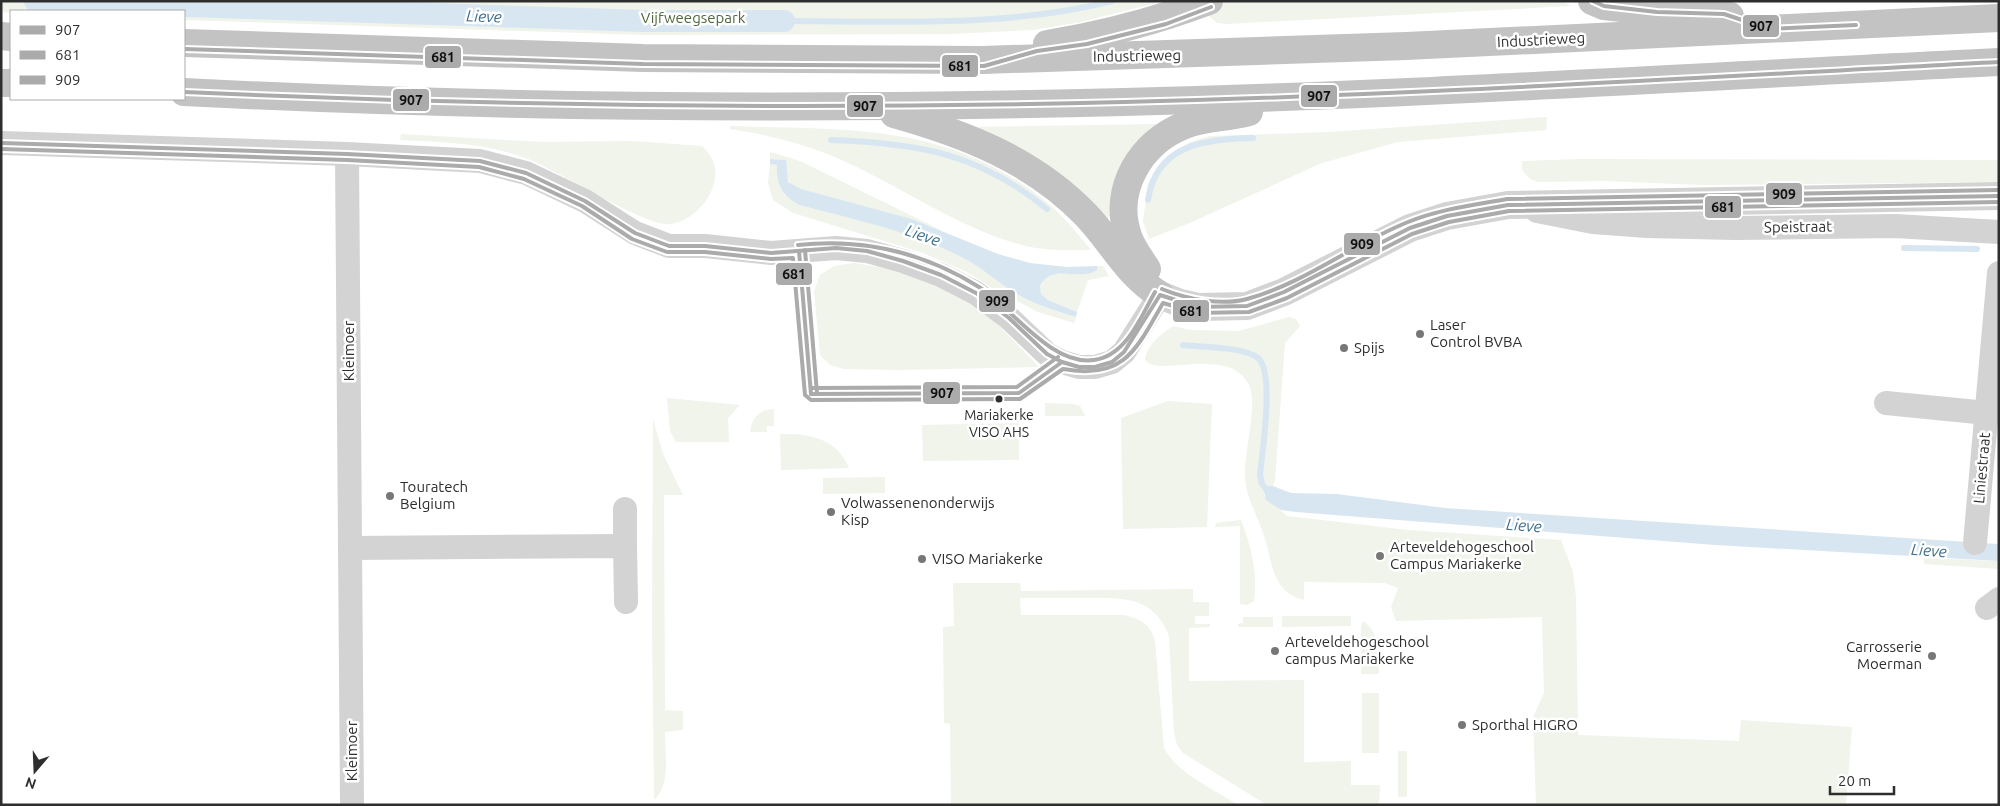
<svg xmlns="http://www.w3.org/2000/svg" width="2000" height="806" viewBox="0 0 2000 806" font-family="Ubuntu,sans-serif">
<rect width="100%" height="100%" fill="#fff"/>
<!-- green -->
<g fill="#f0f4eb">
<polygon points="1,1 1164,1 1081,22 1033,30 950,34 644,35 184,20 184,11 11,13 1,12"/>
<polygon points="1229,1 1561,1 1572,6 1226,24 1217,23 1204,12"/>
<polygon points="1547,117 1546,130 1398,142 1322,163 1192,222 1149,239 1143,221 1148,184 1166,157 1190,142 1210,136 1329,132"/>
<path d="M1159 124C1123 155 1114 169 1110 216L1107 218 1087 198 970 127Z"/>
<path d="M730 126C847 130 946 122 1044 200 1062 214 1076 232 1091 250 1069 250 1047 251 1026 246 959 230 894 181 830 155 798 142 764 134 730 129Z"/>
<path d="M401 134 543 142 633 141 702 146C713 157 718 167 714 183 710 202 689 223 669 224 644 226 559 171 528 159 487 143 443 142 400 140Z"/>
<path d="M770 152 800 161 943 231 912 219 796 188C785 182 785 172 786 160L770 159Z"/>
<polygon points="1580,159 1999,160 1999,182 1703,185 1604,181 1538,182 1530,179 1522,170 1522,161"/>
<path d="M770 164 777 165C776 184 782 195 799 205 856 219 916 232 969 261 983 269 995 280 1009 289 1029 303 1053 310 1076 317L1074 323 1038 312 992 288 967 272 923 253 793 213 773 200 768 183Z"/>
<polygon points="854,263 896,270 930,280 985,311 1039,367 898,370 844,369 830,365 820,355 814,291 820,275 834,266"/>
<polygon points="1097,266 1103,266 1109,276 1088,280 1077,312 1048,300 1041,294 1040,286 1047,276 1053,274 1094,272"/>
<path d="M1289 317 1296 319 1300 326 1285 343 1275 480 1273 486H1268L1264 495 1287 516 1408 530 1561 540 1573 572 1576 597 1578 735 1739 741 1741 720 1852 727 1846 805H1536L1533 717 1544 693 1542 617 1396 621 1391 607 1398 588 1385 583 1304 582V600C1270 592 1273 559 1263 533 1257 514 1245 496 1245 476 1244 453 1258 403 1249 385 1230 345 1157 378 1145 360 1146 346 1162 333 1173 326L1190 330 1239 331Z"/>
<polygon points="667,398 740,405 728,418 729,442 676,442 670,431"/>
<polygon points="1168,401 1212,404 1207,527 1123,529 1121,418"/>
<polygon points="1045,403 1073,404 1080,406 1085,416 1045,416"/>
<path d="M774 409V426H767V432H750C752 418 759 409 774 409Z"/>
<path d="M653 419 663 454 683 495H664L665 710 683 711V730L665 732C665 753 671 785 654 800L652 625Z"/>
<polygon points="1019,423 1019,460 923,461 922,425"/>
<path d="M780 434C810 433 836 438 849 468L781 470Z"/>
<polygon points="885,477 885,493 823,494 823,478"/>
<path d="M1241 520C1251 546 1258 574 1254 601L1247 605 1240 604V526L1215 527 1216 523Z"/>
<polygon points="1924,558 1999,561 1999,569 1924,564"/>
<path d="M953 583H1020L1021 591 1193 589V602H1209V616H1195V624H1210V627L1189 628V681L1304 680V762L1351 761V785H1380L1379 804 1267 805 1183 753 1177 745 1174 733 1169 636C1153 594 1120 598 1082 598 1061 598 1041 598 1020 598L1021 615H1124C1140 619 1151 624 1155 641L1164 748C1178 774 1213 789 1238 805H951L950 724 944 723 943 627 954 626Z"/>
<polygon points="1282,616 1351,616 1351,626 1282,627"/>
<polygon points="1243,617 1273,617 1273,627 1238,627 1238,624 1243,623"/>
<path d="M1363 621C1381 634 1378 654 1379 674H1361V626Z"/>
<rect x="1362" y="693" width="17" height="60"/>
<rect x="1398" y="751" width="9" height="46"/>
</g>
<!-- water -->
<g fill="#d8e6f1">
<path d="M770 159 786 160 788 182 801 189 912 219 998 254 1030 263 1067 267 1097 266V270C1079 282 1052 262 1040 286L1041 294 1048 300 1077 312 1076 317C1053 310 1029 303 1009 289 995 280 983 269 969 261 916 232 856 220 799 205 782 195 776 184 777 165L770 164Z"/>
<polygon points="1268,486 1273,486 1291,493 1337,494 1445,508 1999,544 1999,561 1715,545 1296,512 1281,510 1266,500 1264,491"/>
</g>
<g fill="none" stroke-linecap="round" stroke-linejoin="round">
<!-- stream -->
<g stroke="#d8e6f1" stroke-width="6">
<path d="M784 21C893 21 1005 28 1112 1"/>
<path d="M831 140C917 143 979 153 1047 209"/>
<path d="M1148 200C1156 144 1206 139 1253 138"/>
<polyline points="1904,248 1977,249"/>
<path d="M1183 345C1201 347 1245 347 1258 358 1275 372 1262 453 1260 475L1262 484 1270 494"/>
</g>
<!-- canal -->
<polyline stroke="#d8e6f1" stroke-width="22" points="35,1 644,21 784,21"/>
<!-- minor -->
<g stroke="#d3d3d3" stroke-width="24">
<polyline points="1,143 347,154 480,161 526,173 585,201 635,233 669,246 705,246 771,253 836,248 867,251 903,261 941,275 976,293 1009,318 1047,354 1062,362 1079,367 1095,367 1112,362 1124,352 1160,295"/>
<polyline points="347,154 352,805"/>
<polyline points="1537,211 1593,222 1647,226 1735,228 1895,226 1999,232"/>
<polyline points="1886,403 1987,413"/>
<polyline points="625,509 625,546"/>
<polyline points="1975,543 1999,273"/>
<polyline points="350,548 625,546 626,602"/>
<polyline points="1987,608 1999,599"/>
</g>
<!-- tertiary -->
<polyline stroke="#d3d3d3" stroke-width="28" points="1160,295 1180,303 1198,307 1247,306 1284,292 1410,228 1447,216 1508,205 1999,196"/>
<!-- trunk -->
<g stroke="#c3c3c3" stroke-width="28">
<polyline points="1592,1 1604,6 1657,12 1730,16"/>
<polyline points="1,36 11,37"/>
<polyline points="184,43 643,58 983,60 1406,46 1999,18"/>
<path d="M1047 44C1103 35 1156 21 1209 1"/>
<polyline points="1,83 11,83"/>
<path d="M184 92C496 108 811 110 1124 102 1415 95 1707 76 1999 62"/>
<path d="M894 114C965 134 1033 160 1086 215 1112 242 1127 275 1160 295"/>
<path d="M1147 269C1140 258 1132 248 1128 236 1112 189 1141 142 1185 125 1205 117 1228 118 1249 112"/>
</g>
<defs>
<g id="bus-1">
<polyline points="1593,1 1604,6 1657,12 1724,14 1769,29 1856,25"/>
<path d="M184 92C497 106 810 110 1124 102 1416 95 1707 77 1999 62"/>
<polyline points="1,143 347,154 480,161 526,173 585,201 635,233 669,246 705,246 771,253 836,248 867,251 903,261 941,275 976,293 1009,318 1047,354 1062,362 1079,367 1095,367 1112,362 1124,352 1160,295 1198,307 1247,306 1284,292 1410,228 1447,216 1508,205 1999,196"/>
<polyline points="799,251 811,394"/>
<polyline points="811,394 1019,393 1062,362"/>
</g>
<g id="bus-2">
<polyline points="184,49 643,64 984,66 1037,51 1087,44 1166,24 1211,7"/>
<path d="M1 149 347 160 479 167 524 179 582 206 632 239 667 252H705L771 259 793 258 805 395 811 400 1020 399 1063 369C1124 380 1136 350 1163 303L1197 313 1249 312 1287 298 1412 234 1449 222 1509 211 1999 202"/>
</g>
<g id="bus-3">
<path d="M798 245C864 238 923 252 979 287 1013 309 1051 366 1094 360 1126 356 1141 317 1155 292"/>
<polyline points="805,250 817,393"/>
<path d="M1162 289C1186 299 1222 306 1247 299 1305 283 1353 244 1408 222 1440 209 1474 205 1507 199L1999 190"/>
<polyline points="811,388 1017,387 1058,357"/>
</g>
</defs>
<!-- bus-1 casing -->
<use href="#bus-1" stroke="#fff" stroke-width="8"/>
<!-- bus-2 casing -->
<use href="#bus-2" stroke="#fff" stroke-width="8"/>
<!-- bus-3 casing -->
<use href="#bus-3" stroke="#fff" stroke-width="8"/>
<!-- bus-1 -->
<use href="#bus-1" stroke="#ababab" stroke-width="4"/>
<!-- bus-2 -->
<use href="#bus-2" stroke="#ababab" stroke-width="4"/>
<!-- bus-3 -->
<use href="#bus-3" stroke="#ababab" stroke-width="4"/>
</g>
<!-- markers -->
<g fill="#777" stroke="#fff" stroke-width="2">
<circle cx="1420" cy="334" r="5"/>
<circle cx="1344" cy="348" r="5"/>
<circle cx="390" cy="496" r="5"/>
<circle cx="831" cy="512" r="5"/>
<circle cx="1380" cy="556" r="5"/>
<circle cx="922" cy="559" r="5"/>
<circle cx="1275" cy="651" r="5"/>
<circle cx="1932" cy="656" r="5"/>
<circle cx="1462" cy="725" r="5"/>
</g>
<circle fill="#2e2e2e" stroke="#fff" stroke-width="2" cx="999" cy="399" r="4.5"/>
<g text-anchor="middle" stroke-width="5" stroke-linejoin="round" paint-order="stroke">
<!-- bus labels -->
<g font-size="14" fill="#2e2e2e" stroke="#fff">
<text x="999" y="420">Mariakerke<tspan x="999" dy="17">VISO AHS</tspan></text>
</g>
<!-- park labels -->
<g font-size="15" fill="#50683c" stroke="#fff">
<text x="693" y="23">Vijfweegsepark</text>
</g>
<!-- street labels -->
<g font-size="15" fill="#2e2e2e" stroke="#fff">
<text transform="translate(1541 40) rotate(-3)" y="5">Industrieweg</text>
<text transform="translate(1137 56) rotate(-1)" y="5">Industrieweg</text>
<text transform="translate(1798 227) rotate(-1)" y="5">Speistraat</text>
<text transform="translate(349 351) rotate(-90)" y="5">Kleimoer</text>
<text transform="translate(1982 468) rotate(-85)" y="5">Liniestraat</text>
<text transform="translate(352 751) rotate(-90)" y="5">Kleimoer</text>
</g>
<!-- poi labels -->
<g font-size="15" fill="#2e2e2e" stroke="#fff" text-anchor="start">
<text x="1430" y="330">Laser<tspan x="1430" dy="17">Control BVBA</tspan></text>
<text x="1354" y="353">Spijs</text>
<text x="400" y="492">Touratech<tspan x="400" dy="17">Belgium</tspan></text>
<text x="841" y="508">Volwassenenonderwijs<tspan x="841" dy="17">Kisp</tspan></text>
<text x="1390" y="552">Arteveldehogeschool<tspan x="1390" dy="17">Campus Mariakerke</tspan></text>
<text x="932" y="564">VISO Mariakerke</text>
<text x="1285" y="647">Arteveldehogeschool<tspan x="1285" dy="17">campus Mariakerke</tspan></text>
<text x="1922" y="652" text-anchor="end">Carrosserie<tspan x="1922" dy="17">Moerman</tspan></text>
<text x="1472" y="730">Sporthal HIGRO</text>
</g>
<!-- water labels -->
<g font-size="16" font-style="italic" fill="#3d6d8e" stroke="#fff">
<text transform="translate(484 16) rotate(2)" y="6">Lieve</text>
<text transform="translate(923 235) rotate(19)" y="6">Lieve</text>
<text transform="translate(1524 525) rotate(4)" y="6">Lieve</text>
<text transform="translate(1929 550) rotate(4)" y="6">Lieve</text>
</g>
</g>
<g stroke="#fff" stroke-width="2">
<rect x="1742" y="14" width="38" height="24" rx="5" fill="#ababab"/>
<rect x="424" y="45" width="38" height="24" rx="5" fill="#ababab"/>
<rect x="941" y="54" width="38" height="24" rx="5" fill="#ababab"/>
<rect x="1300" y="84" width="38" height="24" rx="5" fill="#ababab"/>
<rect x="392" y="88" width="38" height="24" rx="5" fill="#ababab"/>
<rect x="846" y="94" width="38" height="24" rx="5" fill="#ababab"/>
<rect x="1765" y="182" width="38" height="24" rx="5" fill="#ababab"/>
<rect x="1704" y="195" width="38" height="24" rx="5" fill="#ababab"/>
<rect x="1343" y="232" width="38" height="24" rx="5" fill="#ababab"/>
<rect x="775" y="262" width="38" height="24" rx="5" fill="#ababab"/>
<rect x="978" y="289" width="38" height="24" rx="5" fill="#ababab"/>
<rect x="1172" y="299" width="38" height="24" rx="5" fill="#ababab"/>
<rect x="922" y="381" width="39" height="24" rx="5" fill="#ababab"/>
</g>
<g font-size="14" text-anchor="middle" font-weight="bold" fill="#111">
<text x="1761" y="31">907</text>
<text x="443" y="62">681</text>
<text x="960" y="71">681</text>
<text x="1319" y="101">907</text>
<text x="411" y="105">907</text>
<text x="865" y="111">907</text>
<text x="1784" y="199">909</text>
<text x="1723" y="212">681</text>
<text x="1362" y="249">909</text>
<text x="794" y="279">681</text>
<text x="997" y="306">909</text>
<text x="1191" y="316">681</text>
<text x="942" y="398">907</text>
</g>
<!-- border -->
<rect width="2000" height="806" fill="none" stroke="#2e2e2e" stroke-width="5"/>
<!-- legend -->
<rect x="10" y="10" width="175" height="90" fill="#ffffff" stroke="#ababab"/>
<rect x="20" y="26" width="25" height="8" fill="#ababab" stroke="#ababab"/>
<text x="55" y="35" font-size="15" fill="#2e2e2e">907</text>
<rect x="20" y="51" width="25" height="8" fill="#ababab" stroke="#ababab"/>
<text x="55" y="60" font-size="15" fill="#2e2e2e">681</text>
<rect x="20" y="76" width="25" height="8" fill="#ababab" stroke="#ababab"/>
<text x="55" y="85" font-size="15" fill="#2e2e2e">909</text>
<!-- north arrow -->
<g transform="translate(35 771) rotate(199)" stroke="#ffffff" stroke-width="4" paint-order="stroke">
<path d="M0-4L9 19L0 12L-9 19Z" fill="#2e2e2e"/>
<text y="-8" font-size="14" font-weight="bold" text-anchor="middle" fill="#2e2e2e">N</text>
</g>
<!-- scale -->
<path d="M1830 786v8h64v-8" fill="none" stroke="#2e2e2e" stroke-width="2.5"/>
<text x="1838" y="786" font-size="15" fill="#2e2e2e" stroke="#ffffff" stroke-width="4" paint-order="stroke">20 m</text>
</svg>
